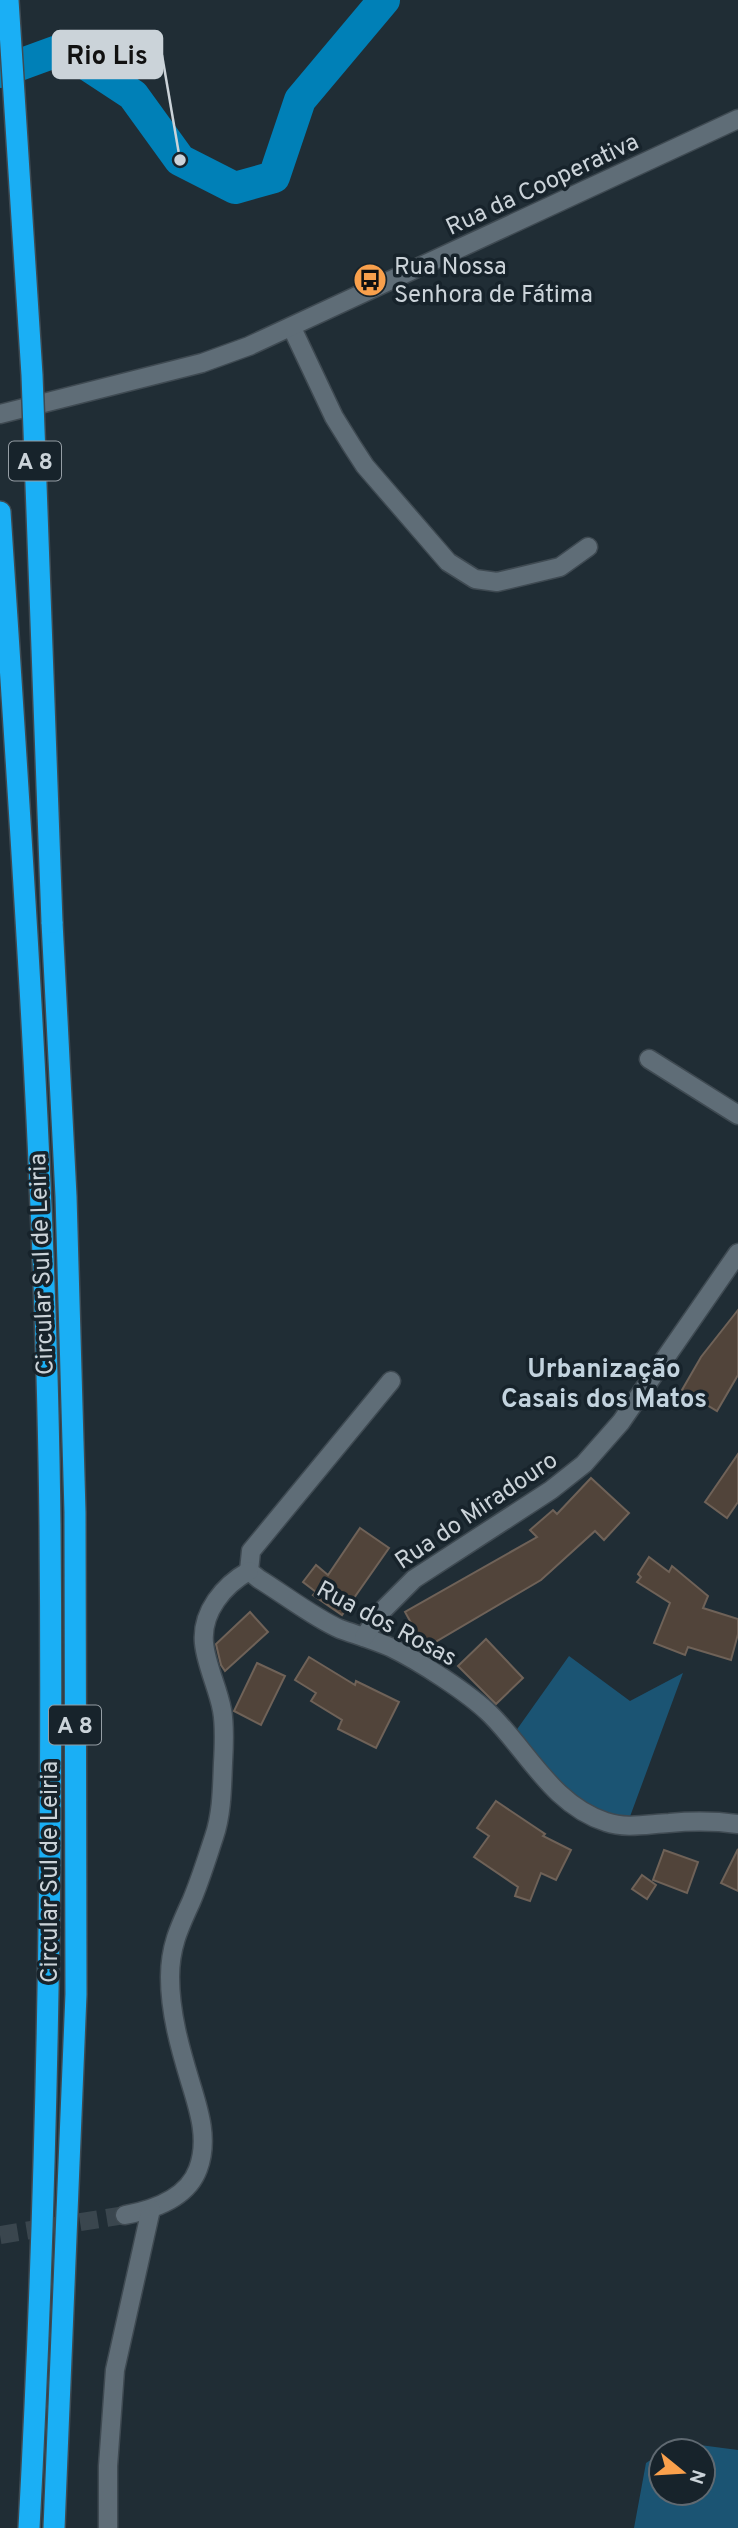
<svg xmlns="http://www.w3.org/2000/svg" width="738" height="2528" viewBox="0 0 738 2528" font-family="Overpass,sans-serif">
<rect width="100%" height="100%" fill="#202d35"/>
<!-- green -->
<g fill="#1b5473">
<polygon points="569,1656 630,1701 683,1673 628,1822 581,1807 513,1735"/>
<polygon points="677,2442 738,2450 738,2528 634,2528 646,2463 661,2453 661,2493 703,2493 703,2451 664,2451"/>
</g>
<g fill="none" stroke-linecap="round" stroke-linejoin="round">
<!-- river -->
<polyline stroke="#0080b7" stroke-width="32" points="0,72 63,49 133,95 180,160 235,188 274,177 300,100 384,0"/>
</g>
<!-- building -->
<g fill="#51443a" stroke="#6f6258" stroke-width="2">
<polygon points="738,1310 738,1375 717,1411 682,1390 701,1357"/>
<polygon points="738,1454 738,1502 727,1518 705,1502"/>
<polygon points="591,1478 629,1513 604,1540 595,1531 541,1580 425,1648 405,1612 537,1537 530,1530 553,1510 557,1514"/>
<polygon points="360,1528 389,1548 342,1615 313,1595 316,1592 303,1582 316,1565 328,1575"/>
<polygon points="649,1557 669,1572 672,1566 708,1596 703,1608 738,1619 738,1634 731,1660 688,1647 685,1655 654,1643 670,1603 637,1582 641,1577 638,1574"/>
<polygon points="250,1612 268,1632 225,1671 221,1665 216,1644"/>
<polygon points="486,1639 523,1678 496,1704 458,1666"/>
<polygon points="309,1657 355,1685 356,1681 399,1702 376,1748 338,1729 342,1720 311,1701 316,1693 295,1680"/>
<polygon points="257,1663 285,1676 261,1725 234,1711"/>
<polygon points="496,1801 545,1834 543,1836 571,1850 556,1880 541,1873 530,1901 515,1896 518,1887 474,1857 489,1836 477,1828"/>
<polygon points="738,1849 738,1891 721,1883"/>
<polygon points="664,1850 698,1862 687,1893 653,1880"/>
<polygon points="642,1875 656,1885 647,1899 632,1889"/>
</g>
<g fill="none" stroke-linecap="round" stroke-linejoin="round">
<!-- street-tunnel -->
<polyline stroke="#3a464e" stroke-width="18" stroke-dasharray="18 9" stroke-linecap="butt" points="0,2235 125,2215"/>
<defs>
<g id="street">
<polyline points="292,328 334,417 352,446 365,466 448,562 475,579 497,582 560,567 588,547"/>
<polyline points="649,1059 738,1115"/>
<path d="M391 1381 251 1551 249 1571 259 1579C282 1593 316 1619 340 1629 357 1635 374 1640 390 1647 419 1661 469 1693 491 1715 528 1752 553 1805 606 1822 626 1829 648 1824 669 1823 692 1821 715 1821 738 1824"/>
<polyline points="364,1637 381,1612 414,1579 551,1490 584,1464 621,1422 738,1253"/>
<path d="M125 2215C152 2210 187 2199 198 2169 209 2140 199 2110 190 2081 180 2048 170 2013 170 1977 170 1947 179 1928 191 1902 200 1881 207 1858 214 1837 222 1814 222 1787 223 1763 224 1746 225 1726 222 1710 218 1688 206 1665 204 1643 201 1612 224 1585 249 1571"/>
<polyline points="108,2528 108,2466 115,2370 151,2209"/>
</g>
<polyline id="secondary" points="0,414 202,363 249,346 738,119"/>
<g id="highway">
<path d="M0 512C22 849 46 1186 50 1524 53 1859 47 2194 29 2528"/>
<polyline points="52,922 66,1196 75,1512 76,1994 54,2528"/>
</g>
</defs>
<!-- street casing -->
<use href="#street" stroke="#3f4a52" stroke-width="21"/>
<!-- secondary casing -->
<use href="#secondary" stroke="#3f4a52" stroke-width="21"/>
<!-- highway casing -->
<use href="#highway" stroke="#3f4a52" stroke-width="24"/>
<!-- street -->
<use href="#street" stroke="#5f6d77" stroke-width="18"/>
<!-- secondary -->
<use href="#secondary" stroke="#5f6d77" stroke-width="18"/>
<!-- highway -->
<use href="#highway" stroke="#1aaff5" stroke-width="21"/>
<defs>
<polyline id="highway-bridge" points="8,0 32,375 52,922"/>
</defs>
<!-- highway-bridge casing -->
<use href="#highway-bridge" stroke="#3f4a52" stroke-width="24" stroke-linecap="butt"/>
<!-- highway-bridge -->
<use href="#highway-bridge" stroke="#1aaff5" stroke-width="21"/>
</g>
<!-- icons -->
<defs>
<symbol id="bus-disc" viewBox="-11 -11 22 22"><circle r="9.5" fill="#f9a04c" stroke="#17232b"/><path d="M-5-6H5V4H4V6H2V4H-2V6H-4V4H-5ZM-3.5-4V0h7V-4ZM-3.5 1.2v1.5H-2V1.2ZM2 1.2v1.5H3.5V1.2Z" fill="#111"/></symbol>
</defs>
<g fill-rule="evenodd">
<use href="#bus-disc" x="351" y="261" width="38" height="38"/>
</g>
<g text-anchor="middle" stroke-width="7" stroke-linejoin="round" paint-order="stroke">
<!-- shield labels -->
<g fill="#17232b" stroke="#959ea5" stroke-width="2">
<rect x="9" y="441.5" width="52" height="39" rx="5"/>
<rect x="49" y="1705.5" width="52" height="39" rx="5"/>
</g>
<g font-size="23" font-weight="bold" fill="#cbd3d9">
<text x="35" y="469">A 8</text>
<text x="75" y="1733">A 8</text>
</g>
<!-- street labels -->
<g font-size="24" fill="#cbd3d9" stroke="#17232b">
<text transform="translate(542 184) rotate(-25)" y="8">Rua da Cooperativa</text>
<text transform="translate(41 1264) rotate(-92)" y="8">Circular Sul de Leiria</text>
<text transform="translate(476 1510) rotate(-34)" y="8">Rua do Miradouro</text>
<text transform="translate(387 1623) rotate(28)" y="8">Rua dos Rosas</text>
<text transform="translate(49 1872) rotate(-90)" y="8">Circular Sul de Leiria</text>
</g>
<!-- poi labels -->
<g font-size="24" fill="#cbd3d9" stroke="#17232b" text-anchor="start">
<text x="394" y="274">Rua Nossa<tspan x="394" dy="28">Senhora de Fátima</tspan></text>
</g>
<!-- neighbourhood labels -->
<g font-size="26" font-weight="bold" fill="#c3d3de" stroke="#17232b">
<text x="604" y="1377">Urbanização<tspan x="604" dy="30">Casais dos Matos</tspan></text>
</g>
</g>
<!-- callouts -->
<path fill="none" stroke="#cbd3d9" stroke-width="2.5" d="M180 160L162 55"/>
<circle fill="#cbd3d9" stroke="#17232b" stroke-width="2.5" cx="180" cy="160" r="7"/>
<rect fill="#cbd3d9" stroke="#cbd3d9" stroke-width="2.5" x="53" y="31" width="109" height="47" rx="7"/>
<g font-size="26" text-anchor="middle" font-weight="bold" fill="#111">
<text x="107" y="64">Rio Lis</text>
</g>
<!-- north arrow -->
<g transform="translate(682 2472) rotate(108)"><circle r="33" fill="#17232b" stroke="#5f6971" stroke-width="2"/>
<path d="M0-5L12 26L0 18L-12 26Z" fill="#f9a04c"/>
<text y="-10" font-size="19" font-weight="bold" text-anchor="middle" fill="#cbd3d9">N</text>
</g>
</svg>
